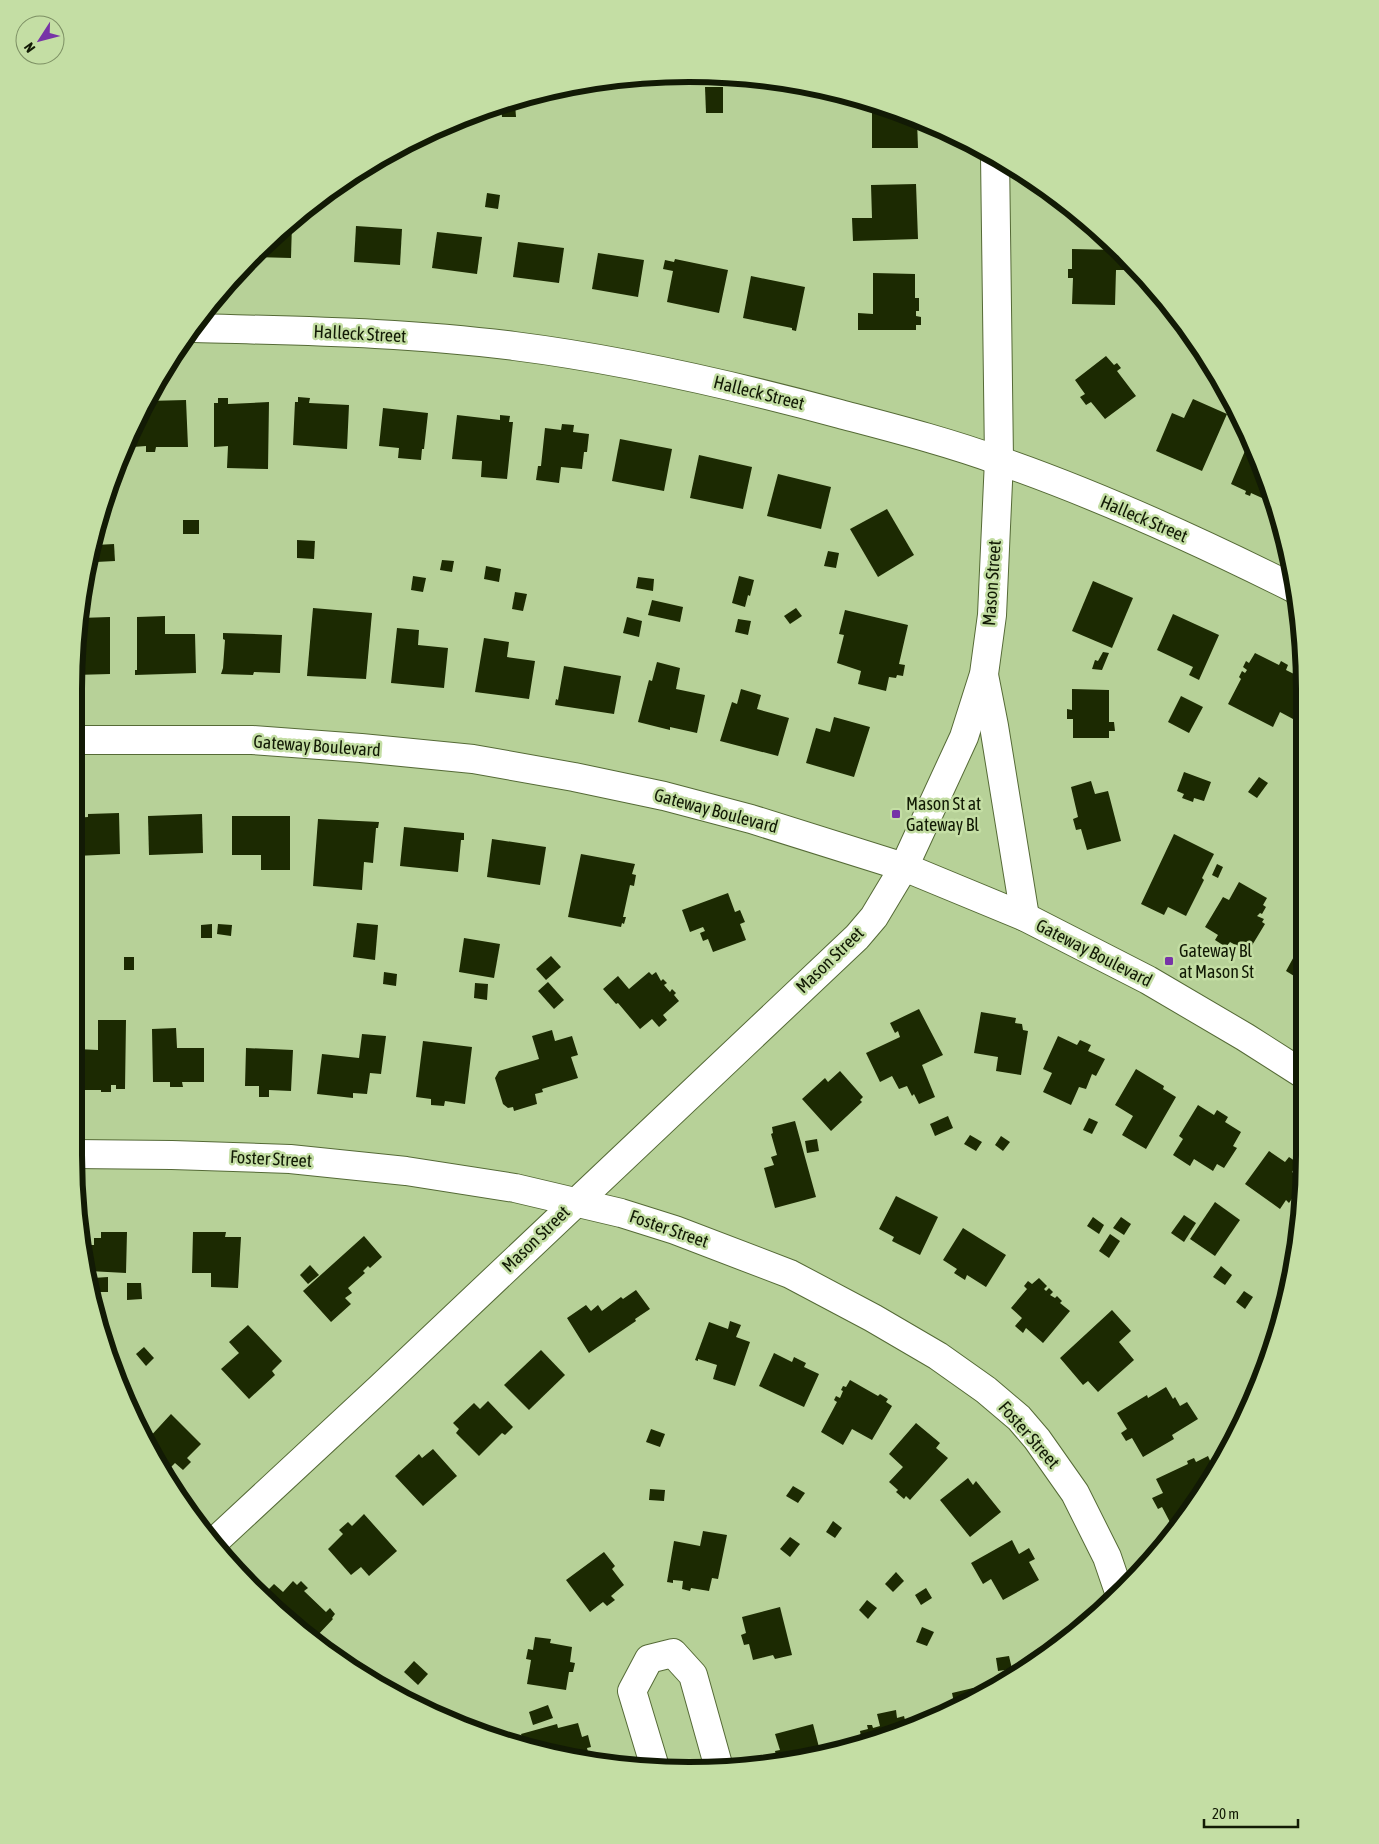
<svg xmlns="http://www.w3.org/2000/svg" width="1379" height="1844" viewBox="0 0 1379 1844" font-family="'Asap Condensed',sans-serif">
<rect width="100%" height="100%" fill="#b7d198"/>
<!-- building -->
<g fill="#1c2a02">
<polygon points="705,87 723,87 723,113 706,113"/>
<polygon points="872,103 888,107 917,120 918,148 872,148"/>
<polygon points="515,104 516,117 502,117 501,106"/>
<polygon points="916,184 918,239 853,241 852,218 872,218 871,185"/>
<polygon points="487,193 500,195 498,209 485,207"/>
<polygon points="1072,210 1084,218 1073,219"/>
<polygon points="302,213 306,218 300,223 295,218"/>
<polygon points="290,223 292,223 291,258 252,257"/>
<polygon points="356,226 402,229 400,265 354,262"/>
<polygon points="437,232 482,237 477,274 432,268"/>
<polygon points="518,242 564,248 559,283 513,277"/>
<polygon points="1072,249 1118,250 1127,260 1127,270 1116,270 1115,305 1072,304 1073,278 1068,278 1068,269 1072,269"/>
<polygon points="598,253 644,260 638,297 592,289"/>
<polygon points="675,259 728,270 719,313 667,302 673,271 663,269 665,260 674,262"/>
<polygon points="873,273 915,274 915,298 919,298 919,311 916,311 916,316 921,317 921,325 916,325 916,330 858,330 858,313 873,314"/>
<polygon points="751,276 805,287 796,331 792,330 792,328 743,318"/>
<polygon points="1106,356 1114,365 1117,363 1121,368 1117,371 1136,396 1105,419 1091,402 1086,405 1080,397 1085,394 1075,380"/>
<polygon points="298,397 310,398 309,403 349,405 347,449 293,445 295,402 298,402"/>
<polygon points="218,398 228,398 228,404 269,402 268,469 227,468 228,446 214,447 214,403 218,403"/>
<polygon points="1193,399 1227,414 1202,471 1156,451 1172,413 1184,418"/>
<polygon points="186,400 188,447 156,447 155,452 146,452 146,446 133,447 133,429 147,401"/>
<polygon points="383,408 428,413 424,449 422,449 421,460 398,458 399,448 379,446"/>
<polygon points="457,415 500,420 500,415 510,416 509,422 513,422 507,479 481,477 482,461 452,459"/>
<polygon points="562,424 574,425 573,432 589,434 587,452 584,452 582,469 561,467 559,483 536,480 538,466 541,466 545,428 561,430"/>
<polygon points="620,439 672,449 664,491 612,481"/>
<polygon points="1250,439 1258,454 1271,502 1251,493 1250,496 1245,494 1246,491 1231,484"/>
<polygon points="699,455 752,467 743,509 690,498"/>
<polygon points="778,474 831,487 821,529 767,516"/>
<polygon points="887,509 914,555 878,577 850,529"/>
<rect x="183" y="520" width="16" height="14"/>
<polygon points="297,540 315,541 314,559 297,558"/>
<polygon points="114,544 115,561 96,562 96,545"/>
<polygon points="828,551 839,553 836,568 824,566"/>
<polygon points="442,560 454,561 452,572 440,570"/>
<polygon points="486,566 501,569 499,582 484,579"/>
<polygon points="413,576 426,578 423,592 411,590"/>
<polygon points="739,576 754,580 750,596 748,595 745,607 732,603"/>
<polygon points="638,577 654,579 653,591 636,588"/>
<polygon points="1093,581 1133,598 1112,648 1072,631"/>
<polygon points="515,592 527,594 523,611 512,609"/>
<polygon points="652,600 683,607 680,622 648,615"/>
<polygon points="313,608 372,613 366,679 307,676"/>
<polygon points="796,608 802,616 790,624 784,616"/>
<polygon points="845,610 908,625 899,664 905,665 903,676 897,675 896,678 889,677 886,691 858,684 861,671 837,663 844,635 839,634"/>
<polygon points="1173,614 1219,635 1199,680 1189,675 1193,667 1157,650"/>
<polygon points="165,616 165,634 195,634 196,673 135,675 135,670 137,670 137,617"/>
<polygon points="110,617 110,674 75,675 75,650 80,618"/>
<polygon points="627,617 642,621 639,637 623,633"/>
<polygon points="738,619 751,621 748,635 735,632"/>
<polygon points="397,628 419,630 418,645 448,648 444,688 391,683"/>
<polygon points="223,633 282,635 280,673 254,672 253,675 221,674 223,668 225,640 223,639"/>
<polygon points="484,638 509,642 507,657 535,661 529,699 475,692"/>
<polygon points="1103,652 1109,653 1102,670 1092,669 1095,660 1098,661"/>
<polygon points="1255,653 1279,665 1281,661 1288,665 1286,670 1300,677 1301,706 1293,719 1280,712 1273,727 1228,704 1241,679 1239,677 1242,671 1245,673 1247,670 1243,667 1246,661 1249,663"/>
<polygon points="657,662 680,668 676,689 705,695 697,733 670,727 670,730 638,722 649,680 652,681"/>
<polygon points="564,666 621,676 614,714 555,705 556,699 558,700"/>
<polygon points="741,689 761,695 757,709 789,718 778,756 720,741 732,702 737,704"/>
<polygon points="1072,689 1109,690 1109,722 1114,722 1115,731 1109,731 1109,738 1073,738 1073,719 1067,719 1067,709 1072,710"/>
<polygon points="1181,696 1203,707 1189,733 1168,722"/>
<polygon points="834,717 870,727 854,777 806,763 816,728 830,732"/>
<polygon points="1184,772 1211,782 1204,801 1194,798 1193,802 1182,798 1184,794 1177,791"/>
<polygon points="1259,777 1268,783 1257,798 1248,792"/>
<polygon points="1091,781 1095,794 1108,791 1121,841 1087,850 1081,829 1076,830 1073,819 1078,817 1071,787"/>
<polygon points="119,813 120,854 75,856 75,818 88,817 88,814"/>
<polygon points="202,814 203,853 149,855 148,816"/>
<polygon points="232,816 290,816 290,870 261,870 261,855 232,855"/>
<polygon points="318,819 379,822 378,828 376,828 373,863 364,862 362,890 313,886"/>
<polygon points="404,827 464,833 464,840 461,840 458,872 400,866"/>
<polygon points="1174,834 1214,854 1202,878 1204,880 1186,916 1168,907 1164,915 1141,904"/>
<polygon points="492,839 546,847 540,885 487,877"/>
<polygon points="581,854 635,864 632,874 636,875 634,886 630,885 623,917 626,917 624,924 622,923 621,927 568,917"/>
<polygon points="1217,864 1223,867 1218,878 1212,875"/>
<polygon points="1239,882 1267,898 1263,905 1266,907 1262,914 1260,913 1257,916 1264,919 1262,922 1265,924 1248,952 1230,942 1226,947 1215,940 1218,935 1205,927 1223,897 1229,900"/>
<polygon points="728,893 735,912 740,910 745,922 740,924 746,940 713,952 708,939 703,941 700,933 705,931 703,927 690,932 682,910"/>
<polygon points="357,923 378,925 375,960 353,957"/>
<polygon points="212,924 212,938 201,938 201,925"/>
<polygon points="218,924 232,925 231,936 217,934"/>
<polygon points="464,938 500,944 494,978 459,972"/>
<polygon points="1302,942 1303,992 1294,987 1299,979 1286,971"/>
<polygon points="551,956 561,967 546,980 536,969"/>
<rect x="124" y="957" width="10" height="13"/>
<polygon points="384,972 397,974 396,986 383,984"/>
<polygon points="649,972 652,975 656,972 661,981 663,979 667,983 664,985 670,992 672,989 676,993 674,995 679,1001 663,1015 667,1020 659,1027 652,1019 640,1029 618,1003 616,1004 603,989 618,976 629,989"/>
<polygon points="548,982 564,1000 554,1009 538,991"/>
<polygon points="475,983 488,984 487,1000 474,998"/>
<polygon points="919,1009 943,1055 922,1065 935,1097 919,1104 914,1094 912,1096 907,1086 899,1089 892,1076 880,1082 866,1053 900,1037 898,1031 895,1033 890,1023"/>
<polygon points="981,1012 1016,1018 1015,1023 1022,1024 1023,1030 1028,1031 1021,1075 996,1071 998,1057 974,1053"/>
<polygon points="98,1020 126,1020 125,1089 116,1089 116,1085 111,1085 111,1092 101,1092 101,1090 75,1090 76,1049 98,1050"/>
<polygon points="176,1028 177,1048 204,1048 204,1082 182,1082 183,1087 170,1087 170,1082 153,1082 152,1029"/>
<polygon points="552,1030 555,1041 572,1036 578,1055 571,1057 578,1078 542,1089 543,1092 535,1094 537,1104 514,1111 513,1107 508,1108 503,1104 495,1078 499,1071 539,1059 532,1036"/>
<polygon points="362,1034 386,1036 381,1074 370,1073 367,1094 353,1093 353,1098 317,1094 322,1054 359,1058"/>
<polygon points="1058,1036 1077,1045 1080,1040 1091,1045 1088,1051 1105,1059 1096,1076 1092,1074 1086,1089 1079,1087 1071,1105 1043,1092 1052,1073 1043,1069"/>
<polygon points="423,1041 472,1047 465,1104 445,1101 444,1106 431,1105 431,1099 416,1097"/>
<polygon points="246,1048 293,1050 291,1091 269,1090 269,1097 259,1097 259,1086 245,1086"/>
<polygon points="1136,1069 1164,1086 1163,1089 1176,1097 1146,1149 1122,1135 1133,1116 1115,1105"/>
<polygon points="840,1071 863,1097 860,1100 862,1102 831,1131 802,1099 825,1078 828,1082"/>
<polygon points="1198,1105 1214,1115 1217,1110 1228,1117 1225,1122 1241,1132 1233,1146 1237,1148 1224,1168 1217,1164 1213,1171 1194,1159 1190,1166 1173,1155 1183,1139 1179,1136"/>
<polygon points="948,1116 953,1128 935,1136 930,1124"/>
<polygon points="1089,1118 1098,1122 1092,1134 1083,1130"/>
<polygon points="795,1121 816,1197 775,1208 764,1168 774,1165 771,1157 777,1155 771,1134 773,1133 772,1127"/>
<polygon points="970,1135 982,1142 976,1151 964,1144"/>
<polygon points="1001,1136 1010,1142 1003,1151 995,1145"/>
<polygon points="817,1139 819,1151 807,1153 805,1141"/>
<polygon points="1269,1151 1285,1162 1289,1157 1298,1163 1292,1172 1304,1181 1289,1203 1286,1200 1280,1209 1245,1184"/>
<polygon points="896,1196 938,1217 920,1255 892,1241 894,1237 879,1229"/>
<polygon points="1215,1202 1240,1220 1215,1256 1190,1239"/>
<polygon points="1184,1215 1196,1223 1184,1242 1171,1233"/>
<polygon points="1093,1217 1104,1225 1099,1234 1087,1226"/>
<polygon points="1121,1217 1131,1224 1124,1235 1113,1228"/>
<polygon points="963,1228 1006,1255 986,1287 967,1275 965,1280 954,1273 957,1269 943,1260"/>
<polygon points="101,1232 127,1232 126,1273 89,1271 86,1245 94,1245 94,1238 101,1238"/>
<polygon points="193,1232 226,1232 225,1237 241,1237 238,1288 211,1287 211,1273 192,1273"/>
<polygon points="1110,1234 1120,1241 1109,1258 1099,1251"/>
<polygon points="364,1236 382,1257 370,1268 368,1266 363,1271 365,1273 348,1288 352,1293 345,1298 351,1304 331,1322 303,1291"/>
<polygon points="310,1265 319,1275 308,1284 300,1275"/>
<polygon points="1221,1266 1232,1275 1225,1285 1213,1277"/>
<polygon points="108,1277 108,1292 94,1292 93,1278"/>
<polygon points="1039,1278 1047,1286 1044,1289 1046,1291 1049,1288 1053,1292 1050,1295 1055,1298 1057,1296 1062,1301 1060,1303 1070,1311 1043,1343 1026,1328 1023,1333 1015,1326 1022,1318 1011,1308 1027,1289 1024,1286 1028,1281 1032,1284"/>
<polygon points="127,1283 141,1283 142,1299 127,1300"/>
<polygon points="636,1290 650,1309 635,1319 636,1321 589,1353 567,1318 586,1305 591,1311 598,1305 602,1311 621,1297 623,1299"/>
<polygon points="1244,1291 1253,1297 1245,1309 1236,1302"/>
<polygon points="1112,1310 1131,1331 1119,1342 1134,1360 1098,1392 1088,1381 1083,1385 1060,1358"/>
<polygon points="730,1321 741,1325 736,1337 750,1342 735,1386 713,1379 717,1365 698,1359 698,1361 695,1360 709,1322 728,1329"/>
<polygon points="248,1325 282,1361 272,1371 275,1375 249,1399 221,1369 239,1353 229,1342"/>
<polygon points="144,1347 154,1358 146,1366 136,1354"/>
<polygon points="541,1350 565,1375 529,1410 504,1385"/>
<polygon points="774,1353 792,1362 794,1357 806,1363 804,1367 819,1374 804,1407 759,1386"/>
<polygon points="850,1380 878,1396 880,1394 888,1399 886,1402 892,1406 872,1440 852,1429 843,1445 821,1432 837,1402 834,1400 836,1396 840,1398 843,1391 841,1390 843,1386 846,1387"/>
<polygon points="1166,1387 1173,1399 1175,1397 1180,1406 1187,1402 1198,1419 1172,1435 1174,1439 1143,1457 1132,1438 1126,1441 1121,1433 1127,1429 1117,1413 1147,1395 1148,1398"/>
<polygon points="488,1401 513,1427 505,1435 502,1433 479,1456 456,1433 459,1429 453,1423 474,1403 480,1409"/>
<polygon points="171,1414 201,1444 187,1458 191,1462 183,1470 175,1463 165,1473 156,1463 147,1440"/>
<polygon points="916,1423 940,1443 936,1448 948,1458 910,1500 906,1496 904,1499 896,1492 898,1490 889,1482 903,1467 889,1454"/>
<polygon points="651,1429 665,1434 660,1447 646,1442"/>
<polygon points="433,1449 457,1476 423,1506 395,1476 419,1454 422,1458"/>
<polygon points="1208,1456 1215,1472 1180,1522 1172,1526 1162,1507 1158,1509 1152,1498 1163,1493 1156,1479 1188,1464 1187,1461 1194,1458 1196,1462"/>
<polygon points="968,1478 973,1485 976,1481 1001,1512 970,1537 940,1500"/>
<polygon points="793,1486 805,1493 798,1503 786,1496"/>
<polygon points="650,1489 665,1490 664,1501 649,1500"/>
<polygon points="364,1514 397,1551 369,1576 361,1567 351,1575 328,1549 343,1534 339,1530 348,1522 352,1526"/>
<polygon points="833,1521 842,1528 835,1538 826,1532"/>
<polygon points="703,1531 727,1535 718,1579 712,1578 709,1591 691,1588 690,1591 682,1589 683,1581 673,1580 673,1583 667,1582 674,1541 700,1546"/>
<polygon points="790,1537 800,1544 790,1557 780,1549"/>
<polygon points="1012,1540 1019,1554 1029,1548 1035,1559 1029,1562 1039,1580 1003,1600 991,1579 983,1584 971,1563"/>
<polygon points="604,1552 615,1566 612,1569 624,1585 611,1596 615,1600 607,1606 603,1602 590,1612 566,1580"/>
<polygon points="896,1572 904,1581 893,1592 885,1584"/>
<polygon points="293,1581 297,1585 301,1581 308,1588 304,1591 326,1612 330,1608 335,1614 332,1618 333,1619 315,1638 283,1617 268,1601 271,1597 266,1592 274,1584 283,1592"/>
<polygon points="926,1588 932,1598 921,1605 915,1595"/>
<polygon points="867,1600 877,1608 868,1619 859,1610"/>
<polygon points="780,1607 792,1655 775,1659 773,1655 753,1660 749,1644 744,1645 741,1635 746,1633 742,1617"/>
<polygon points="922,1627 934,1632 927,1646 916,1642"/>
<polygon points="535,1637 551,1639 550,1643 572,1647 570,1662 575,1663 573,1672 569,1672 566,1690 527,1684 531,1660 526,1659 528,1649 533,1650"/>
<polygon points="1009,1656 1012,1669 998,1671 996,1658"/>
<polygon points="414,1661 428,1674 418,1685 404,1672"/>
<polygon points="973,1688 975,1698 955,1707 952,1693"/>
<polygon points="548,1705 553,1718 533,1725 529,1712"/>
<polygon points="954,1707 938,1715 937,1710"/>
<polygon points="896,1710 897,1718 904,1716 905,1720 907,1719 909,1728 888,1737 862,1743 860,1731 868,1729 867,1725 872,1725 873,1728 880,1726 877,1714"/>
<polygon points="578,1723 582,1737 588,1735 591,1747 587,1748 590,1760 570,1758 524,1743 521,1734 557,1724 558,1728"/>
<polygon points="813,1724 820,1751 777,1760 775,1751 780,1750 775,1734"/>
</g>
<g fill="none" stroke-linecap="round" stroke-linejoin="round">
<defs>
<g id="minor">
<path d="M194 328C301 331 408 332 514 346 625 360 733 385 840 414 893 428 948 442 1000 461 1101 496 1199 541 1295 589"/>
<polyline points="984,675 994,726 1025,917"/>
<polyline points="75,740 252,740 361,748 473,759 574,777 664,796 751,819 904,867 1025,917 1148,980 1245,1037 1303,1074"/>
<polyline points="74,1154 172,1155 290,1159 406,1171 515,1188 621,1213 675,1230 790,1274 873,1318 938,1356 986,1390 1019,1418 1037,1439 1075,1493 1107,1557 1119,1592"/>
<polyline points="213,1543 381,1387 857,937 874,917 904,867 964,737 984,674 992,615 999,460 995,155"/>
<polyline points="654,1764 632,1691 649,1659 673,1653 693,1675 719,1768"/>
</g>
</defs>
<!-- minor casing -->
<use href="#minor" stroke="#556a36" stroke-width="30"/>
<!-- minor -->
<use href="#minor" stroke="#fff" stroke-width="28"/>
</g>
<!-- markers -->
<g fill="#7733a7" stroke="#c4dea4" stroke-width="2">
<rect x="891" y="809" width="10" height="10" rx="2.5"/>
<rect x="1164" y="956" width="10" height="10" rx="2.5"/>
</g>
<g text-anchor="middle" stroke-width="5" stroke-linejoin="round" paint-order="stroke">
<!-- street labels -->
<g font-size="18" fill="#121a05" stroke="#c4dea4">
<text transform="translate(360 334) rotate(3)" y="6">Halleck Street</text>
<text transform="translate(759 393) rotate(14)" y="6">Halleck Street</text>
<text transform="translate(1144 519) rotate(23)" y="6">Halleck Street</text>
<text transform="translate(992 583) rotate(-86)" y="6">Mason Street</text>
<text transform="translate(317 746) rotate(4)" y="6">Gateway Boulevard</text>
<text transform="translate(716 811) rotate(15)" y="6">Gateway Boulevard</text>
<text transform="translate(1094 953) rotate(27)" y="6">Gateway Boulevard</text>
<text transform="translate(830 960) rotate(-44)" y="6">Mason Street</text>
<text transform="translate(271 1159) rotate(3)" y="6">Foster Street</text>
<text transform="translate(669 1229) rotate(19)" y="6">Foster Street</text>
<text transform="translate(536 1239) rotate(-44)" y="6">Mason Street</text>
<text transform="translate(1029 1435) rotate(49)" y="6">Foster Street</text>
</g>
<!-- poi labels -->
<g font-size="18" fill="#121a05" stroke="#c4dea4" text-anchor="start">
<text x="906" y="810">Mason St at<tspan x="906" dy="21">Gateway Bl</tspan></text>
<text x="1179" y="957">Gateway Bl<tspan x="1179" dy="21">at Mason St</tspan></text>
</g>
</g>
<!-- crop -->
<path d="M0 0H1379V1844H0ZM689 82H689A607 607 0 0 1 1296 689V1155A607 607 0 0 1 689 1762H689A607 607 0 0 1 82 1155V689A607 607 0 0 1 689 82Z" fill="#c4dea4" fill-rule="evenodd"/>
<path fill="none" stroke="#121a05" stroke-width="6" d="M689 82H689A607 607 0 0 1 1296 689V1155A607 607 0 0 1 689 1762H689A607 607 0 0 1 82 1155V689A607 607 0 0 1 689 82Z"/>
<!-- north arrow -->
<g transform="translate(40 40) rotate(234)"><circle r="24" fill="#c4dea4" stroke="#7d9064"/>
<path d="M0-4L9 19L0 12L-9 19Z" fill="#7733a7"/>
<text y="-8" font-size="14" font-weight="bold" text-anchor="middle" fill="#121a05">N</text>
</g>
<!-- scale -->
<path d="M1204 1819v8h94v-8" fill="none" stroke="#121a05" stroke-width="2.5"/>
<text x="1212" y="1819" font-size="15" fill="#121a05" stroke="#c4dea4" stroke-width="4" paint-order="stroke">20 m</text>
</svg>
